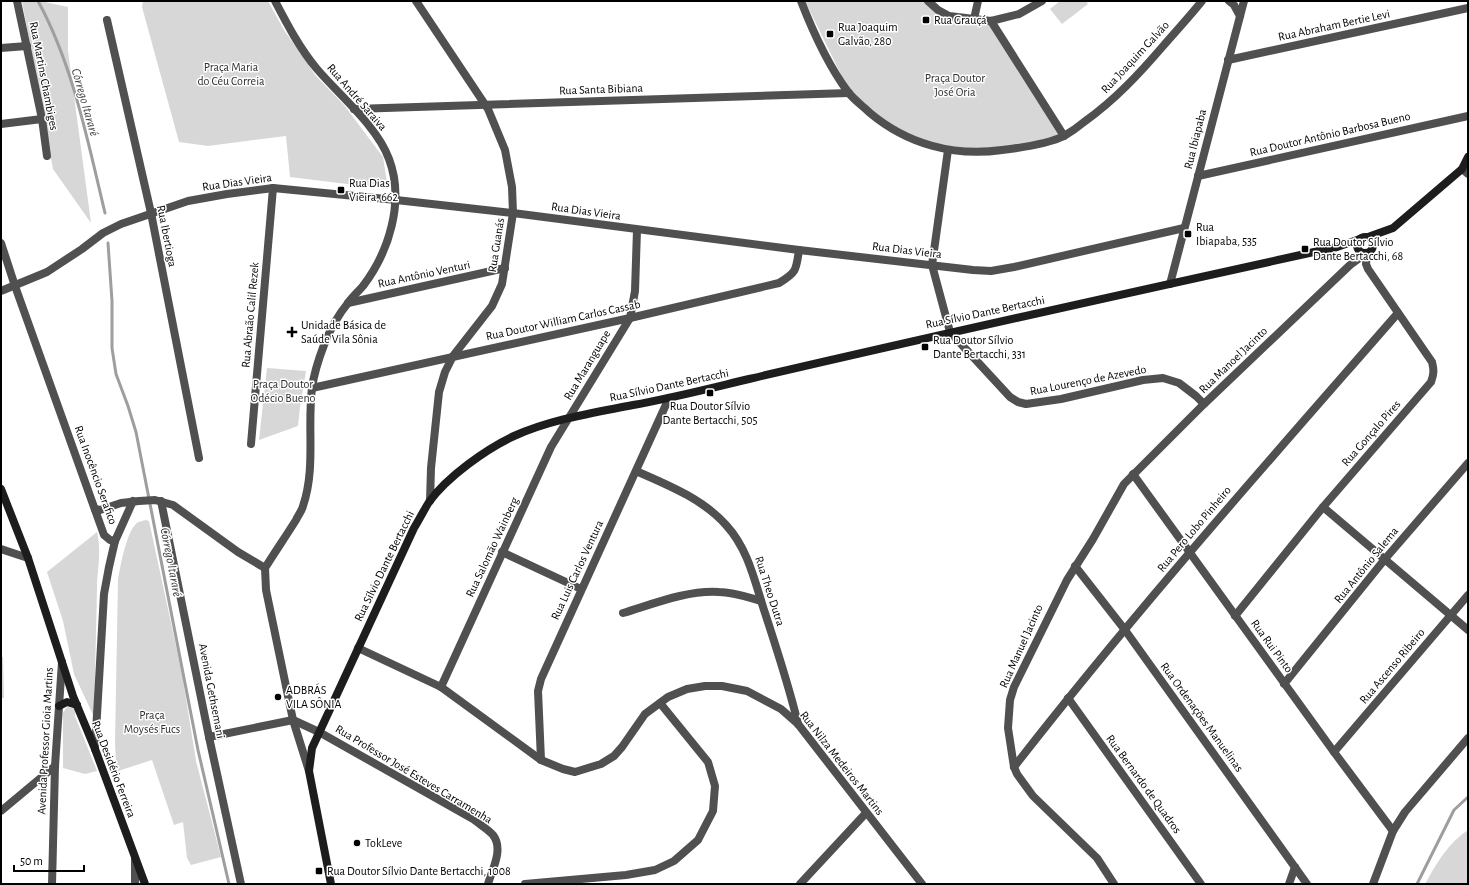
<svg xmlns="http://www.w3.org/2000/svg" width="1469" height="885" viewBox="0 0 1469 885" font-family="'Alegreya Sans',sans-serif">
<rect width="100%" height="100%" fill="#fff"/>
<!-- green -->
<g fill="#d7d7d7">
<polygon points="22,1 40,1 68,7 68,51 91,223 53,169"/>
<polygon points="143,1 268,1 284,30 316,76 344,105 383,157 388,189 290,177 286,136 208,146 179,142 142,7"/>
<polygon points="805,1 926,1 954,19 969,23 991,21 1063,135 991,151 949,149 890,126 850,93"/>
<polygon points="1060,1 1086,1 1088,4 1062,24 1050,9"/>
<polygon points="267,368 306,371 300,407 298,426 259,440"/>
<path d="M146 520 149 521 182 674 196 761 221 857 191 865 187 858 183 822 174 825 152 760 118 771 116 763 115 742 118 580C120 567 127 530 137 523 139 521 144 521 146 520Z"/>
<path d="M97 532C102 555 97 568 97 590 96 632 95 675 94 717L74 674 63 621 47 572Z"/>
<polygon points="1,657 3,657 4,698 1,698"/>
<polygon points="67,707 76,709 75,716 97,771 85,774 63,768 63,713"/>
<path d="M1468 830V884H1425C1436 864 1449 842 1468 830Z"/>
</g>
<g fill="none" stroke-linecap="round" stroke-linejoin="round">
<!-- stream -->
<g stroke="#9e9e9e" stroke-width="3">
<path d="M38 1C73 65 88 142 105 213"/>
<polyline points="108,243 112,301 112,348 116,374 128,406 136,432 198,750 229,884"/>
<polyline points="1417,884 1454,810 1468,797"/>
</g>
<!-- street -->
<g stroke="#505050" stroke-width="8">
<polyline points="17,1 42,119 47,156"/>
<polyline points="416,1 488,109 505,150 512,187 513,213 502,284 492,306 453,356 445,372 439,392 431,468 430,501"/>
<path d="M801 1C813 32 828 65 848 92 854 100 863 106 870 113 907 144 954 157 1002 150 1019 148 1050 143 1064 136 1071 132 1078 127 1084 122 1115 100 1140 73 1164 45 1177 30 1190 16 1202 1"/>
<polyline points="928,1 938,10 949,16 991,21 1019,14 1042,1"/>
<polyline points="1229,1 1234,5 1240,16"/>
<polyline points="974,19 978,1"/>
<polyline points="107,20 151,213 199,458"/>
<polyline points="991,21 1064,136"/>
<polyline points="1,48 27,46"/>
<polyline points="1228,60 1468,8"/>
<polyline points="354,109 849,93"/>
<polyline points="1,124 42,119"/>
<polyline points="948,150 932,265 950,332 1010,397 1018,402 1026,404 1061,399 1143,380 1163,378 1179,383 1196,396 1204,404"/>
<polyline points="1462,169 1468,174"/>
<polyline points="1198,176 1468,116"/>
<polyline points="1,243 15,286 104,535 110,540 115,541"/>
<polyline points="1170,284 1244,1"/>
<polyline points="1,291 47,272 82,249 103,233 121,224 188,201 227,194 273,188 396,200 513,213 799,250 973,270 991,271 1014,267 1184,228"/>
<polyline points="348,303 505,268"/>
<path d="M312 388 630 318 779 283C797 272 796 270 799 250"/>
<polyline points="251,444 273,188"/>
<path d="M636 471C668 485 703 499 726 525 749 550 755 583 765 613 777 650 789 686 798 724"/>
<polyline points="1133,474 1334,752 1393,831"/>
<polyline points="161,501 209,737 241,884"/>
<polyline points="1323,507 1468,630"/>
<polyline points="95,509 100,510 121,503 139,501 155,500 173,505 238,552 265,568"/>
<polyline points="1,549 28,558"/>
<polyline points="502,552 581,589"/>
<polyline points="1075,566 1125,630 1307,884"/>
<path d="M265 568C275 552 286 536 296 520 298 515 302 511 303 506 316 468 307 427 312 388 314 373 319 358 324 345 330 330 338 315 348 303 352 297 358 292 363 286 389 252 405 201 389 159 377 126 340 96 317 69 300 49 287 24 275 1"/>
<polyline points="265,568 266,590 293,720 309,771"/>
<path d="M623 613C653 604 687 590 719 592 733 592 747 597 761 601"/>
<path d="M1235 616 1323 507 1431 382C1434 374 1434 370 1432 362L1368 269 1366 264 1367 254"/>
<polyline points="358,648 441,687 541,760 563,769 575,772 601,764 614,756 622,747 645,714 668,697 687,689 705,686 722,686 747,691 781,709 798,724 922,884"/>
<polyline points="1284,684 1385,559 1468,463"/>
<polyline points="441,687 551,447 630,318 635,291 637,230"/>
<polyline points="1068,698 1201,884"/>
<path d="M293 720 319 732 473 819C479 824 488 829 493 835 504 849 492 870 488 884"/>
<polyline points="209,737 293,720"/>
<polyline points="95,749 104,594 109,567 115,541 133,501"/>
<polyline points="1334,752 1468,595"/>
<polyline points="541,760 538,691 541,679 669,398"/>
<path d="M1014 767C1136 610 1268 462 1398 313"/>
<polyline points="1,811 55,766"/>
<polyline points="52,884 55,766 62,662"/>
<polyline points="135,884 135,860"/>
<polyline points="525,884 626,875 655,870 674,861 698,840 713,811 715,786 708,762 660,703"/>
<polyline points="800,884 866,813"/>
<polyline points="1114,884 1097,858 1033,796 1017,774 1014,767 1008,728 1010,700 1014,687 1067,580 1093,539 1124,484 1204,404 1350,265 1365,254"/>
<polyline points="1289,884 1295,867"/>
<polyline points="1373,884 1393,831 1405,812 1468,738"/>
</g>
<!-- secondary -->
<g stroke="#1d1d1d" stroke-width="8">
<circle cx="1365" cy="245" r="8"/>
<polyline points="1368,237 1393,228 1462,169 1468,157"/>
<polyline points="1,489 28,558 73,696 95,749 145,884"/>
<polyline points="59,706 67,702 77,705"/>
<path d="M331 884 309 771 312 748 414 528C419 520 424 510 429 502 447 477 486 449 514 436 552 419 593 413 633 405 672 398 711 388 749 379 945 333 1141 290 1337 247L1360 239"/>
</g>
</g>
<!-- markers -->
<g fill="#000" stroke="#fff" stroke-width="1.5">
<rect x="922" y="16" width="8" height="8" rx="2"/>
<rect x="826" y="30" width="8" height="8" rx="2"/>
<rect x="337" y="186" width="8" height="8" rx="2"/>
<rect x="1184" y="230" width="8" height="8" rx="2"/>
<rect x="1301" y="245" width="8" height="8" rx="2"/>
<path d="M290 326h4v4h4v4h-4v4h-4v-4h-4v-4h4z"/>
<rect x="921" y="343" width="8" height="8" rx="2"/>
<rect x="706" y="389" width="8" height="8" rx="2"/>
<circle cx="278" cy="697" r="4"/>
<circle cx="357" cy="843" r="4"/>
<rect x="315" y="867" width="8" height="8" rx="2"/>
</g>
<g text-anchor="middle" stroke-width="3" stroke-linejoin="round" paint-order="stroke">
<!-- poi labels -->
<g font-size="12" fill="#000" stroke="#fff" text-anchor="start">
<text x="934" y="24">Rua Grauçá</text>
<text x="838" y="31">Rua Joaquim<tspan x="838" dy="14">Galvão, 280</tspan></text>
<text x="349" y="187">Rua Dias<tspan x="349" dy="14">Vieira, 662</tspan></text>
<text x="1196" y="231">Rua<tspan x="1196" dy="14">Ibiapaba, 535</tspan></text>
<text x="1313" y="246">Rua Doutor Sílvio<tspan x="1313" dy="14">Dante Bertacchi, 68</tspan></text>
<text x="301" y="329">Unidade Básica de<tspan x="301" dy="14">Saúde Vila Sônia</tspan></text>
<text x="933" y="344">Rua Doutor Sílvio<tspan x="933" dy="14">Dante Bertacchi, 331</tspan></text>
<text x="710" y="410" text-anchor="middle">Rua Doutor Sílvio<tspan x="710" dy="14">Dante Bertacchi, 505</tspan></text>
<text x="286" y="694">ADBRÁS<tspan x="286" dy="14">VILA SÔNIA</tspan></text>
<text x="365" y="847">TokLeve</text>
<text x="327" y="875">Rua Doutor Sílvio Dante Bertacchi, 1008</text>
</g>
<!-- street labels -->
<g font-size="12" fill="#000" stroke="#fff">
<text transform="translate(1334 25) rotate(-12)" y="4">Rua Abraham Bertie Levi</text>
<text transform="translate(1135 57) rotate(-47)" y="4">Rua Joaquim Galvão</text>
<text transform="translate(44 76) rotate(79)" y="4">Rua Martins Chambiges</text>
<text transform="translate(601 89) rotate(-2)" y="4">Rua Santa Bibiana</text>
<text transform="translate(357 97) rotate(49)" y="4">Rua André Saraiva</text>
<text transform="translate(1330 134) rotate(-13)" y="4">Rua Doutor Antônio Barbosa Bueno</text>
<text transform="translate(1195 139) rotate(-76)" y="4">Rua Ibiapaba</text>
<text transform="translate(237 182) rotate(-8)" y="4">Rua Dias Vieira</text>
<text transform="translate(586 211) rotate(8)" y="4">Rua Dias Vieira</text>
<text transform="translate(167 236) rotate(79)" y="4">Rua Ibertioga</text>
<text transform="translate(496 245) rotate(-81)" y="4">Rua Guanás</text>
<text transform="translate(907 250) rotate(7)" y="4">Rua Dias Vieira</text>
<text transform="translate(424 274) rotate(-12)" y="4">Rua Antônio Venturi</text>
<text transform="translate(985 312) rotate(-12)" y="4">Rua Sílvio Dante Bertacchi</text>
<text transform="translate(250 315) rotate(-85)" y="4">Rua Abraão Calil Rezek</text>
<text transform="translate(563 320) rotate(-12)" y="4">Rua Doutor William Carlos Cassab</text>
<text transform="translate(1233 360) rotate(-44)" y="4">Rua Manoel Jacinto</text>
<text transform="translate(587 365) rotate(-59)" y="4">Rua Maranguape</text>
<text transform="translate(1088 380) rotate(-11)" y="4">Rua Lourenço de Azevedo</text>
<text transform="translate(669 385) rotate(-12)" y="4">Rua Sílvio Dante Bertacchi</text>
<text transform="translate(1371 433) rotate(-49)" y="4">Rua Gonçalo Pires</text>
<text transform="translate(96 475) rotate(70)" y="4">Rua Inocêncio Serafico</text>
<text transform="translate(1194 529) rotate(-50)" y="4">Rua Pero Lobo Pinheiro</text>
<text transform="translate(492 547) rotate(-65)" y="4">Rua Salomão Wainberg</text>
<text transform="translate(1366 565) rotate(-51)" y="4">Rua Antônio Salema</text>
<text transform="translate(384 566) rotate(-64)" y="4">Rua Sílvio Dante Bertacchi</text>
<text transform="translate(577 570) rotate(-65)" y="4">Rua Luis Carlos Ventura</text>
<text transform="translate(770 591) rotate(72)" y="4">Rua Theo Dutra</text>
<text transform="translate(1021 646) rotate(-66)" y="4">Rua Manuel Jacinto</text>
<text transform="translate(1272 646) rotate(54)" y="4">Rua Rui Pinto</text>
<text transform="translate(1392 666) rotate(-50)" y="4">Rua Ascenso Ribeiro</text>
<text transform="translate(212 691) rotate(79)" y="4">Avenida Gethsemani</text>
<text transform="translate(1202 717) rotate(54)" y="4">Rua Ordenações Manuelinas</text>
<text transform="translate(45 741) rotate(-87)" y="4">Avenida Professor Gioia Martins</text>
<text transform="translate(842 763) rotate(52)" y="4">Rua Nilza Medeiros Martins</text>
<text transform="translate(114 769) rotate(69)" y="4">Rua Desidério Ferreira</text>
<text transform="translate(414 774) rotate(31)" y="4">Rua Professor José Esteves Carramenha</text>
<text transform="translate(1144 784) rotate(54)" y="4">Rua Bernardo de Quadros</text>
</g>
<!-- park labels -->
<g font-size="12" fill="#2e2e2e" stroke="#fff">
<text x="231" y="71">Praça Maria<tspan x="231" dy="14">do Céu Correia</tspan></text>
<text x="955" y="82">Praça Doutor<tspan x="955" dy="14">José Oria</tspan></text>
<text x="283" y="388">Praça Doutor<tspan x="283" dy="14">Odécio Bueno</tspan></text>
<text x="152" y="719">Praça<tspan x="152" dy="14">Moysés Fucs</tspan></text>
</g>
<!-- water labels -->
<g font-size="13" font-style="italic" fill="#3f3f3f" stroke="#fff">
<text transform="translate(86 102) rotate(74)" y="5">Córrego Itararé</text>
<text transform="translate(172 562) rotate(79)" y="5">Córrego Itararé</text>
</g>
</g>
<!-- border -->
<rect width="1469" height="885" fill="none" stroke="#000000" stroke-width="4"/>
<!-- scale -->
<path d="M14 865v6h70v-6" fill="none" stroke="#000000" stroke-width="2"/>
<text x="20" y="865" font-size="12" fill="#000000" stroke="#ffffff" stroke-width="3" paint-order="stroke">50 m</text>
</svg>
